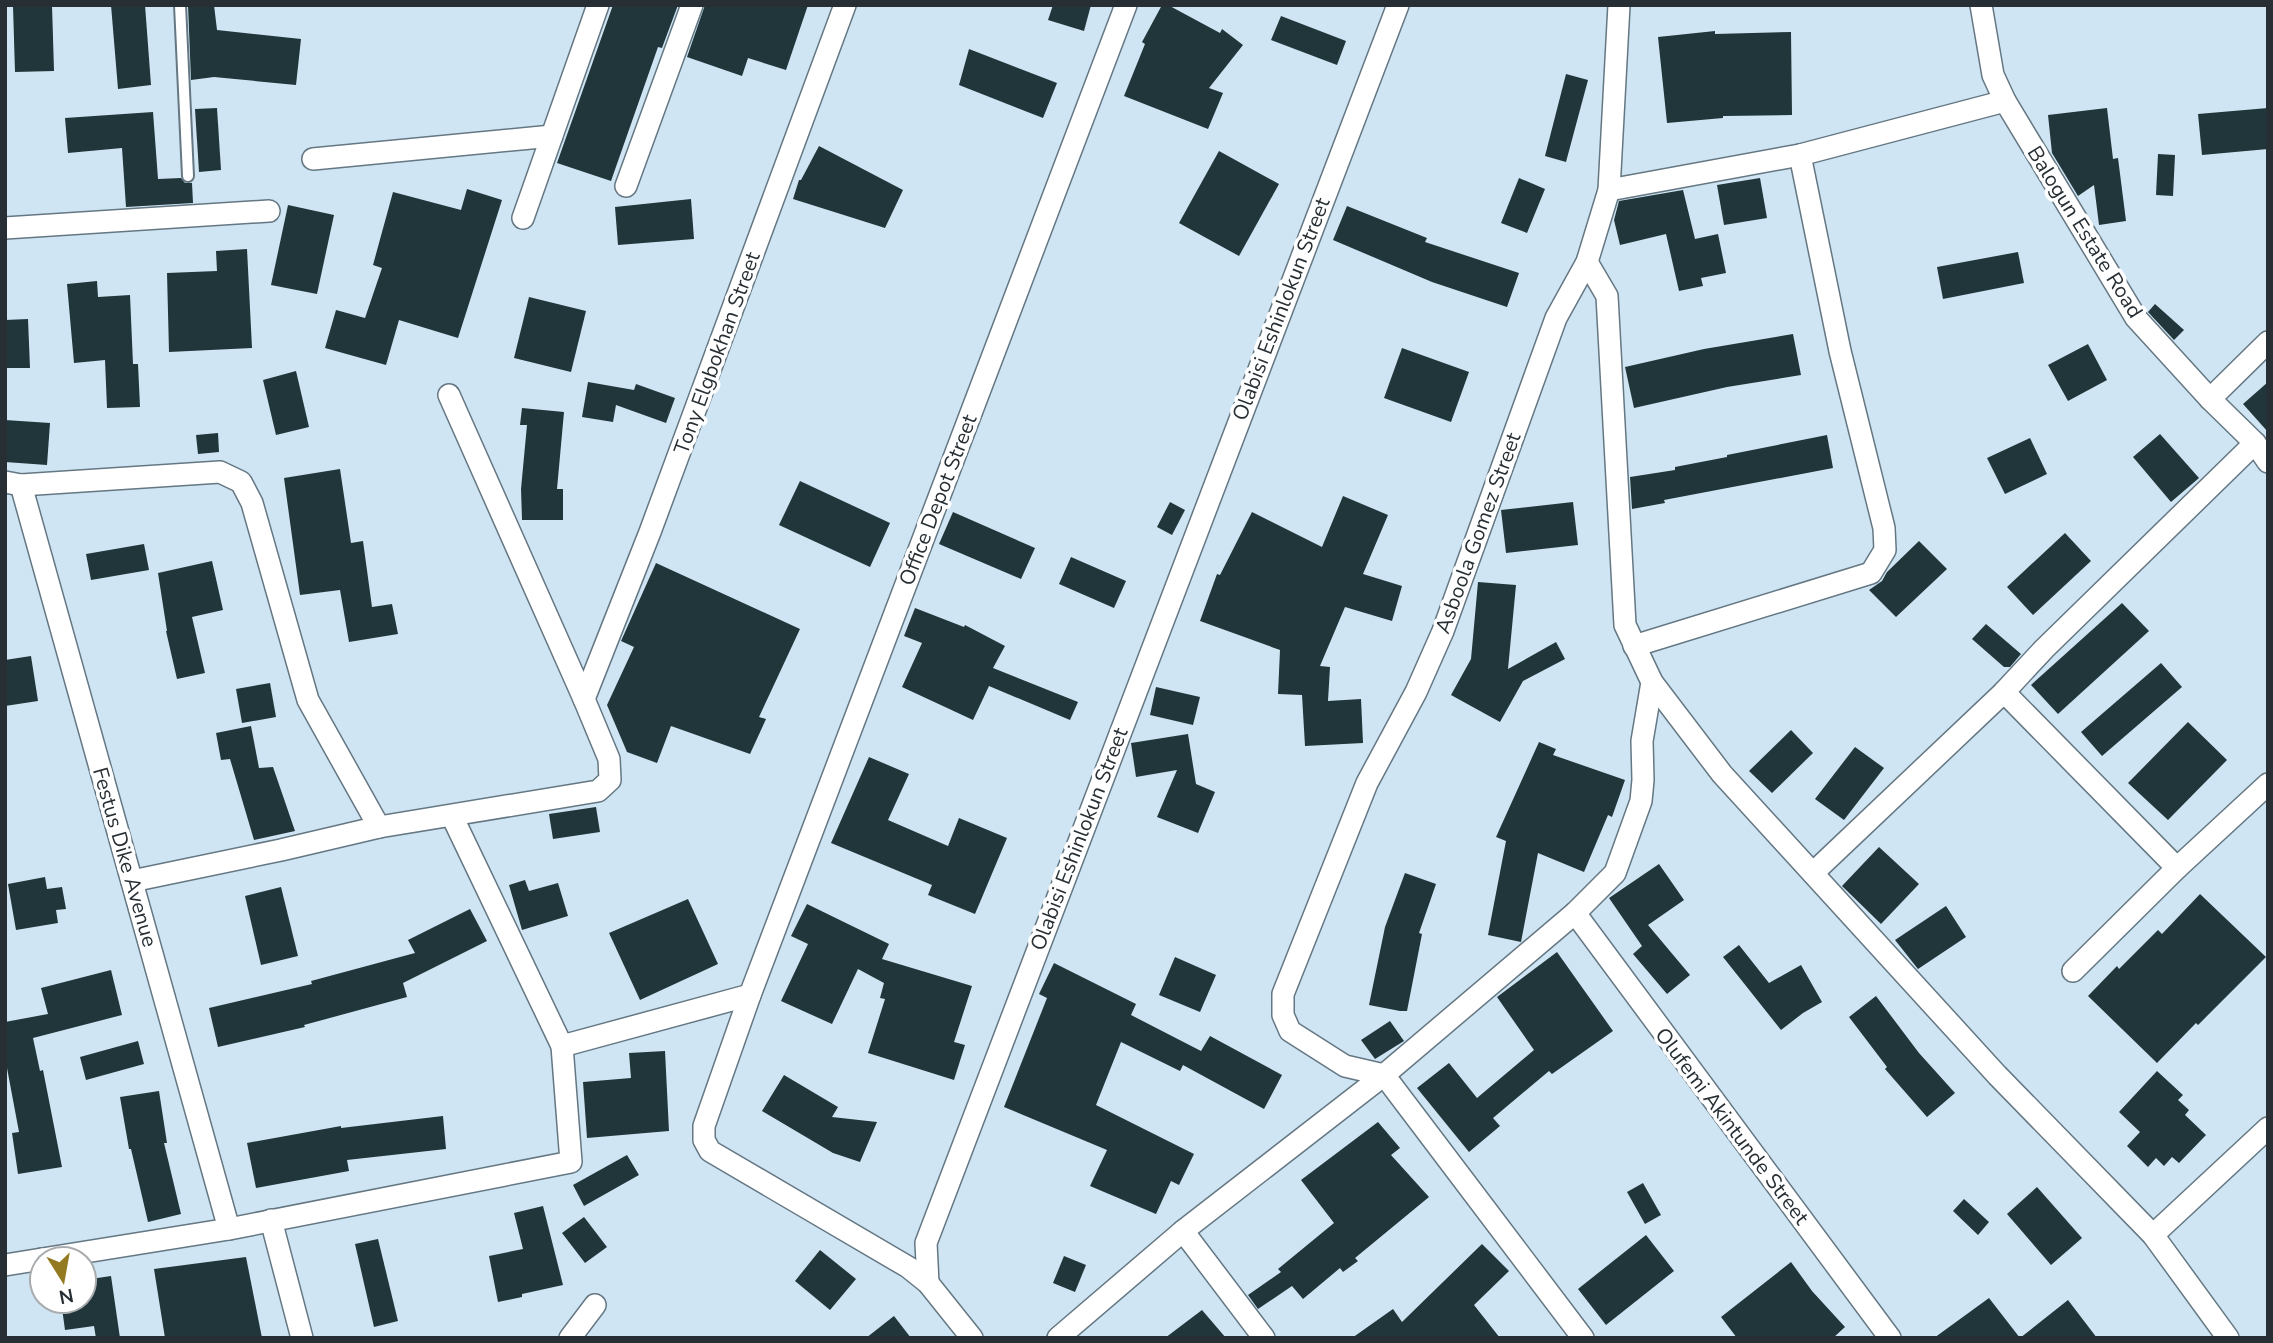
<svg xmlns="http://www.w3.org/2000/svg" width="2273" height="1343" viewBox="0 0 2273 1343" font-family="'Nunito Sans',sans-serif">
<rect width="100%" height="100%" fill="#d0e5f3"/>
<!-- building -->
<g fill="#20363a">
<polygon points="38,5 52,5 54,71 15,72 13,6"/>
<polygon points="111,5 145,5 151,85 118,89"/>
<polygon points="188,5 214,5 217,30 301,39 296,85 214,77 191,80"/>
<polygon points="613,5 678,5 662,48 658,47 611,181 557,163"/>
<polygon points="705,5 808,5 786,70 748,58 742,76 687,57"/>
<polygon points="1053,5 1091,5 1084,31 1048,20"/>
<polygon points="1162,5 1168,5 1220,33 1222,29 1243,45 1209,88 1223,93 1208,129 1124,96 1145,44 1142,42"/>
<polygon points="1281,16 1346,41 1337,65 1271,40"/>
<polygon points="1715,31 1715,34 1791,32 1792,115 1723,116 1723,118 1667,123 1658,37"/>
<polygon points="969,49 1057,83 1043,118 959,85"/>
<polygon points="1566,74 1588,80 1566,162 1545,156"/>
<polygon points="217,108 221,170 199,172 195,109"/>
<polygon points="2107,108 2113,159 2118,158 2126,221 2099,225 2094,185 2078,196 2052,153 2048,115"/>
<polygon points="2268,108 2268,149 2202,155 2198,114"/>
<polygon points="153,112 158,179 181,178 185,183 192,183 193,203 126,207 122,148 68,153 65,118"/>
<polygon points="819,146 903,190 885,228 793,199 799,180 801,180"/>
<polygon points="1219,151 1279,184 1239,256 1179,223"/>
<polygon points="2158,154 2175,155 2173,196 2156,195"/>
<polygon points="1519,178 1545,189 1527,233 1501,223"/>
<polygon points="1760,178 1767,218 1724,225 1717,185"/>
<polygon points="467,189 502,200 458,338 399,320 386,365 325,348 336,310 365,318 382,268 373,265 393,192 461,210"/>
<polygon points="1683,190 1695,239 1718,234 1726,273 1701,278 1703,286 1679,291 1666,234 1620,245 1614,220 1619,201"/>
<polygon points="691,199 694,239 618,245 615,207"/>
<polygon points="288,205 334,215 317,294 271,285"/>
<polygon points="1347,206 1427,238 1425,242 1519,273 1507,307 1432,282 1333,240"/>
<polygon points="247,249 252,348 169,352 167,273 217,271 216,251"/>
<polygon points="2018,252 2024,283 1943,299 1937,267"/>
<polygon points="97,281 98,297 130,295 133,364 138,364 140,407 107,408 105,360 74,363 67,284"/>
<polygon points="529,297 586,311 571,372 514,358"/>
<polygon points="2155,304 2184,330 2174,340 2148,312"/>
<polygon points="28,319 30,368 5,368 5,320"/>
<polygon points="1793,334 1801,375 1727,387 1634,408 1625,367 1704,349"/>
<polygon points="2088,344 2107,380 2068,401 2048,365"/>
<polygon points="1402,348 1469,372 1451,422 1384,398"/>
<polygon points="296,371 309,427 276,435 263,380"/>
<polygon points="588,382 634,390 636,384 675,398 666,423 616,405 613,422 582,417"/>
<polygon points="2268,382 2268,432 2243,404"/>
<polygon points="522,408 564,412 557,489 563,489 563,520 522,520 521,489 527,425 520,425"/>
<polygon points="5,420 50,423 47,465 5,462"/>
<polygon points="218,433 219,452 198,454 196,435"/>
<polygon points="2160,434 2199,478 2171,502 2133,457"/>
<polygon points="1827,435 1833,468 1664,500 1665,503 1632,509 1630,477 1675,470 1675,467 1727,457 1727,455"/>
<polygon points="2030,438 2047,474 2005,494 1987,458"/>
<polygon points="340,469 351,543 363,541 372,607 392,604 398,634 349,642 340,590 300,595 284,478"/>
<polygon points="800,481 890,523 870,567 779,525"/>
<polygon points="1343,496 1388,515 1363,574 1402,586 1392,621 1345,607 1320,666 1330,667 1328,701 1361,699 1363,743 1305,746 1302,695 1278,694 1280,650 1200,621 1217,574 1220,575 1252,512 1322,547"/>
<polygon points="1170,502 1185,510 1172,535 1157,527"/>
<polygon points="1573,502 1578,545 1506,553 1501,510"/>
<polygon points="953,512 1035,548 1021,579 939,544"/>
<polygon points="2065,533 2091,561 2033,615 2007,587"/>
<polygon points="1919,541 1947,569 1896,617 1869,590 1882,581 1887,572"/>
<polygon points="144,544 149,570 91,580 86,554"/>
<polygon points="1071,557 1126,581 1114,608 1059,584"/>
<polygon points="212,561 223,610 192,617 205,673 177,679 166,631 167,631 158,573"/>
<polygon points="656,563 800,629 759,717 766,719 750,754 671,726 657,763 627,752 607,705 634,647 621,641"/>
<polygon points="1478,582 1516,585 1508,669 1556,642 1565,659 1523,681 1500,722 1451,695 1471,659"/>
<polygon points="2122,603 2149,631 2058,714 2031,685"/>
<polygon points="915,608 964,627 965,625 1005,646 993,668 1078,702 1070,720 989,686 973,720 902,687 922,643 904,636"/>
<polygon points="1986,624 2021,654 2010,667 2004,667 1972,639"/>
<polygon points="31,656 38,701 5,706 5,660"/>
<polygon points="2161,663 2182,687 2102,756 2081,732"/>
<polygon points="270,683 276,717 242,723 236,689"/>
<polygon points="1156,687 1200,697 1193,725 1150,715"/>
<polygon points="2188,722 2227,760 2168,820 2128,783"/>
<polygon points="251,726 259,768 273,767 295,831 254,840 230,759 221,760 216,733"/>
<polygon points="1791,730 1813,753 1772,793 1749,771"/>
<polygon points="1188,734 1196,784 1215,792 1198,833 1157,817 1177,770 1136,777 1131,743"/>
<polygon points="1539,742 1556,749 1553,755 1625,780 1612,817 1608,815 1584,872 1538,853 1521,942 1488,935 1506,841 1496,837"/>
<polygon points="1855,747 1884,768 1844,820 1815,799"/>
<polygon points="869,757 909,774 888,820 948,846 959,818 1007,838 975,914 928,895 932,885 831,843"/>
<polygon points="596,807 600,832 553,839 549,814"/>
<polygon points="1879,847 1919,884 1881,924 1842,886"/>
<polygon points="1659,864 1684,900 1648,925 1690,975 1667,994 1633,954 1642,946 1609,898"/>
<polygon points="1405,873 1436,884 1419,933 1422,934 1407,1011 1400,1011 1369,1005 1385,927"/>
<polygon points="45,877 47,889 62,887 66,909 56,910 58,923 16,930 8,884"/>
<polygon points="525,880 529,891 558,883 568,916 522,930 509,885"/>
<polygon points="281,887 298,956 261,965 245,896"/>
<polygon points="2200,894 2266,957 2198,1025 2196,1023 2157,1063 2088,996 2117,966 2119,969 2158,930 2162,934"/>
<polygon points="688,899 718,964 640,1000 609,933"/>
<polygon points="807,904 889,944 882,959 972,986 954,1042 965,1045 954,1080 868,1053 885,999 880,998 884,983 858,969 832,1024 781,1001 808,944 791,936"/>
<polygon points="1946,906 1966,937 1918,969 1895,940"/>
<polygon points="470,909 487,941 403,983 407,997 304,1025 305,1027 218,1047 209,1008 312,984 311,981 415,953 408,940"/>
<polygon points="1739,945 1769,983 1801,965 1822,1002 1803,1013 1781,1030 1723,957"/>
<polygon points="1557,952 1613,1031 1552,1074 1549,1071 1493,1118 1500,1126 1469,1152 1417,1088 1449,1063 1477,1098 1534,1050 1497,997"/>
<polygon points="1175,957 1216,975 1200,1012 1159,995"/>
<polygon points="1054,963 1136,1004 1131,1015 1201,1051 1210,1036 1282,1075 1264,1109 1183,1065 1180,1071 1121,1042 1096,1105 1194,1154 1179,1185 1171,1181 1156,1214 1090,1186 1107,1150 1004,1107 1047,998 1039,994"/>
<polygon points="111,970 122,1015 33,1038 40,1071 43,1070 62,1167 18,1174 12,1133 19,1132 7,1068 5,1068 5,1022 48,1014 41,988"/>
<polygon points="1876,996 1919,1053 1955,1093 1927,1117 1885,1069 1887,1067 1849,1017"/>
<polygon points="1390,1021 1404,1041 1375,1059 1361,1040"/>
<polygon points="138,1041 144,1064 86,1080 80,1057"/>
<polygon points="665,1051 669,1131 587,1138 583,1082 631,1078 629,1053"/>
<polygon points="2157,1071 2183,1095 2178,1100 2189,1110 2185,1115 2206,1135 2179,1163 2172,1157 2164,1166 2156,1158 2148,1167 2127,1146 2140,1132 2119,1112"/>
<polygon points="784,1075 838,1107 832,1117 877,1122 860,1162 833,1153 762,1111"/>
<polygon points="159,1091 167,1143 164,1143 181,1214 148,1222 131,1149 129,1149 120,1097"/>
<polygon points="443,1116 446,1149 347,1160 349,1171 256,1188 247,1143 341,1126 341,1128"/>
<polygon points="1378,1122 1400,1148 1391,1155 1429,1197 1355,1258 1358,1261 1343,1272 1340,1268 1303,1299 1292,1286 1258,1309 1248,1295 1281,1272 1278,1269 1334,1223 1301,1180"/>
<polygon points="627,1155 639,1175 584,1206 573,1185"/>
<polygon points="1643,1183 1661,1215 1645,1224 1627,1192"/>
<polygon points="2037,1187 2082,1238 2051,1265 2007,1214"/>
<polygon points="1964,1199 1989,1222 1978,1235 1953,1211"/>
<polygon points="543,1206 563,1285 522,1294 522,1297 498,1302 489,1256 523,1249 514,1213"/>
<polygon points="584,1217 607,1247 585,1263 562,1233"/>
<polygon points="1646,1235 1674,1271 1606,1325 1578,1289"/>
<polygon points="378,1239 398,1321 374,1327 355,1244"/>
<polygon points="1482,1244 1509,1271 1474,1305 1500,1338 1352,1338 1393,1309 1402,1322"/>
<polygon points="820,1250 856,1279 830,1310 795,1281"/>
<polygon points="1064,1256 1086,1265 1075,1292 1053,1283"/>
<polygon points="246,1257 262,1338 165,1338 154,1269"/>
<polygon points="1791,1262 1812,1291 1845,1327 1833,1338 1737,1338 1721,1317"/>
<polygon points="111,1276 120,1338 96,1338 94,1326 65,1330 61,1301 84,1301 84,1280"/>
<polygon points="1989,1298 2020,1338 2068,1300 2097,1338 1934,1338"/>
<polygon points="1202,1310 1226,1338 1165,1338"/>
<polygon points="894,1316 911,1338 866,1338"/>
</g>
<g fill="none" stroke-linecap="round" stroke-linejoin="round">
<defs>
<polyline id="lane" points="180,5 188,176"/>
<g id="street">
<polyline points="1981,5 1993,75 2005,101 2136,318 2210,399 2255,443 2268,462"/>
<polyline points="313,159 552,136"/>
<polyline points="626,186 692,5"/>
<polyline points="1609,190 1800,155 2005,101"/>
<polyline points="523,218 598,5"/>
<polyline points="5,228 269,211"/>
<polyline points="1587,262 1607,296 1625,625 1652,682 1722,774 1997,1075 2153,1235 2228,1338"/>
<polyline points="2210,399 2268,342"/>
<polyline points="5,482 21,485 220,472 241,482 252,503 308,700 379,827"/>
<polyline points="21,485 229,1229"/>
<polyline points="1634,646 1871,573 1885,550 1884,528 1840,351 1800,155"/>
<polyline points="2004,692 2177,868"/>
<polyline points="584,699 650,532 845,5"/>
<polyline points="452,816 562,1046"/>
<polyline points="1813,873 2004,692 2044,649 2255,443"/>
<polyline points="132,881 281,850 379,827 598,791 610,780 609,759 584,699 449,395"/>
<polyline points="1575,913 1890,1338"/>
<polyline points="2073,971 2177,868 2268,784"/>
<polyline points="271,1220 302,1338"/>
<polyline points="1183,1231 1264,1338"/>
<polyline points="2153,1235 2268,1128"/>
<polyline points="42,1259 229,1229 571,1162 562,1046 750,995"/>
<polyline points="5,1265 42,1259"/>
<polyline points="928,1283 926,1243 1398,5"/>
<polyline points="570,1338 595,1305"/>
<polyline points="972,1338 928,1283 908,1267 710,1151 704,1140 704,1126 750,995 1126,5"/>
<polyline points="1058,1338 1183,1231 1384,1075 1575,913 1615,873 1641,801 1643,780 1642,741 1652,682"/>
<polyline points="1583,1338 1384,1075 1345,1066 1290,1031 1283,1015 1283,994 1367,783 1416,692 1443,631 1556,318 1587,262 1609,190 1619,5"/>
</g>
</defs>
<!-- lane casing -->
<use href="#lane" stroke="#647783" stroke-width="14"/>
<!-- street casing -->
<use href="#street" stroke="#647783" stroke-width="24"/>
<!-- lane -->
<use href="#lane" stroke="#fff" stroke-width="10"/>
<!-- street -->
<use href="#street" stroke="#fff" stroke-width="21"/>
</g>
<g text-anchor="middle" stroke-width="7" stroke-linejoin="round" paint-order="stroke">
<!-- street labels -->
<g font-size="21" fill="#272f34" stroke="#fff">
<text transform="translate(2085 232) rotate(58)" y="7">Balogun Estate Road</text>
<text transform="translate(1281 309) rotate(-69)" y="7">Olabisi Eshinlokun Street</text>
<text transform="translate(717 353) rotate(-70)" y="7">Tony Elgbokhan Street</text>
<text transform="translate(938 500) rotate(-69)" y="7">Office Depot Street</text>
<text transform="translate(1478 533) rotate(-70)" y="7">Asboola Gomez Street</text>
<text transform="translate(1079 839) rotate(-69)" y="7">Olabisi Eshinlokun Street</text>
<text transform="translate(125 857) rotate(74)" y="7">Festus Dike Avenue</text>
<text transform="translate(1732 1126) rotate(53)" y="7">Olufemi Akintunde Street</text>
</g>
</g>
<!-- border -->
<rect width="2273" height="1343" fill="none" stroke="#272f34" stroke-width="14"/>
<!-- north arrow -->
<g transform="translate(63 1280) rotate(169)"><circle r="33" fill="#ffffff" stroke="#a9acae" stroke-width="2"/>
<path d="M0-5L12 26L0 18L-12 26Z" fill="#93791f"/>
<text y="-10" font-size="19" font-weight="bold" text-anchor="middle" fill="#272f34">N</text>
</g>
</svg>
